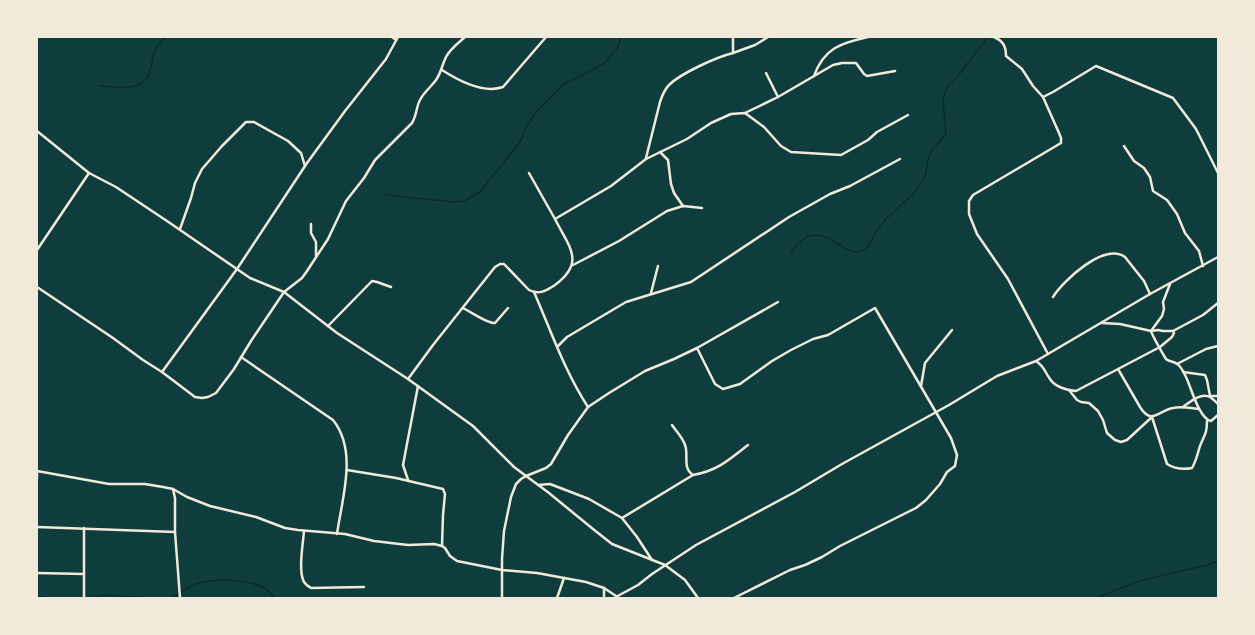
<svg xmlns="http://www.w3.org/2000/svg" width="1255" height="635" viewBox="0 0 1255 635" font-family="Montserrat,sans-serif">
<rect width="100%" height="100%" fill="#0f3d3e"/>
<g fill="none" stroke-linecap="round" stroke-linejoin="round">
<!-- stream -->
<g stroke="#0a2a2b" stroke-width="1.5">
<polyline points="199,37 211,37"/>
<path d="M100 86C115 87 142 92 149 74 152 67 152 57 155 50 158 45 162 41 165 37"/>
<polyline points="386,195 454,202 464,201 480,192 520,142 527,126 538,110 564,84 581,76 606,62 618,47 621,37"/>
<path d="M791 253C801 238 811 230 828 238 835 241 840 246 846 249 850 250 855 252 858 252 870 251 873 235 879 227 891 211 916 196 924 178 928 170 926 160 931 152 935 145 943 140 946 133L943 100 947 87 957 77 988 37"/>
<polyline points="37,596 49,598"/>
<polyline points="91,598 104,595 151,598"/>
<path d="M172 598C179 593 188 587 196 584 215 578 263 577 274 598"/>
<polyline points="1096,598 1139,581 1207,565 1218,561"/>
</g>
<!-- minor -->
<g stroke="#f1e9da" stroke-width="2.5">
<polyline points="392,37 396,40"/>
<path d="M994 37C1003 41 1006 46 1006 56L1022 69 1033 86 1043 97 1059 133 1061 138V143L973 195 969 201V214L977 234 1008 279 1048 354"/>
<polyline points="733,53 755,45 768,37"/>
<path d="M442 70C459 81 483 94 503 87L546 37"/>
<polyline points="766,73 778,97"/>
<path d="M814 76C824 48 841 43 868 37"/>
<polyline points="1043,97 1053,92 1096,66 1173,98 1196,129 1218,173"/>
<polyline points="745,113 778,97 833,65 842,63 856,63 864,74 867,76 895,71"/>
<polyline points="37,131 89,173 116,187 167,221 250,278 284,292 337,333 408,379 473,426 514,467 549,493 593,529 612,544 665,565 685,580 698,598"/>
<polyline points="1124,146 1134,161 1144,168 1150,177 1153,191 1167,200 1177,214 1185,233 1199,251 1203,266"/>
<polyline points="660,152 668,160 671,184 674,193 683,206"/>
<path d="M646 158 660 102C662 96 664 90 669 85 681 73 717 57 733 53V37"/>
<polyline points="529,173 555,219 611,186 646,159 687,139 711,123 731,114 745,113 764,127 781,146 791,152 841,155 868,140 877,132 908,115"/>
<polyline points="311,224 311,233 316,242 316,256"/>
<polyline points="180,229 191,198 195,183 202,169 222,146 246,122 254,122 288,141 301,153 305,166"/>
<polyline points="37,250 89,173"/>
<polyline points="573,265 619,241 667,211 683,206 702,208"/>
<path d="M1170 284 1163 302 1164 309 1162 316 1151 331C1152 335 1164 356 1166 359 1169 362 1174 361 1177 364 1181 366 1184 373 1186 377 1191 387 1199 419 1211 421L1218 415"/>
<path d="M37 287 113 338 143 360 162 372 195 397 202 398 208 397 216 393 234 369 251 341 284 292 302 278 307 271 328 239 346 201 364 178 375 160 412 123C417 115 416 107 420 100 424 92 431 87 436 80 441 73 442 65 446 57 450 49 458 43 465 37"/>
<path d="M534 292C551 331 565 372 588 407"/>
<polyline points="651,293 658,266"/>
<path d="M1053 297C1063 281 1104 242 1125 257L1144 281 1150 294"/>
<path d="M463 308C471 312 488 324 495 323L508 308"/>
<polyline points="1102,323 1120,324 1151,331 1158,330 1163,331 1173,331 1203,315 1218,303"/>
<polyline points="328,326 372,281 377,282 391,287"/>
<polyline points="558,346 567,337 626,302 691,282 789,217 830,194 850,186 900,159"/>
<polyline points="697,348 715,384 723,389 740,384 772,361 791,350 813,339 828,335 875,308 951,438 957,455 955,466 947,472 940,484 926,500 916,508 840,546 822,557 805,565 790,570 734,598"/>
<path d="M241 357 333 420C358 451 342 498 337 534"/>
<path d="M1036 361C1045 367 1044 371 1050 379 1055 387 1067 390 1076 391L1160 347 1172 337 1174 333 1173 331"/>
<polyline points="1177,364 1206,349 1218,346"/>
<path d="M1118 369 1140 407C1152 426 1159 410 1173 408 1181 406 1190 408 1199 409"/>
<polyline points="162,372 237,269 307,163 345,111 386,59 398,37"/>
<polyline points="1183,372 1205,375 1207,380 1210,396 1218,396"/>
<path d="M408 379 433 345 495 267 500 264H504L529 290C539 295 546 291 555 285 586 262 569 247 555 219"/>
<polyline points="921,386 925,363 952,330"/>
<path d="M1069 390 1077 400 1081 402 1089 403 1098 411 1103 420 1107 433 1115 440 1121 442 1127 440 1152 417 1167 464C1175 469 1182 470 1192 468 1196 461 1197 457 1199 449 1203 436 1207 436 1207 421"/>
<path d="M1183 407C1190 402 1201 392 1210 397 1213 399 1216 402 1218 404"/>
<path d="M672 425C676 431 683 438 685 445 689 455 682 468 693 475"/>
<polyline points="347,470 396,478 443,489 445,494 443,515 442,546"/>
<polyline points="37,471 109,484 145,484 163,487 173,489 187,497 210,506 256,517 285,528 298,530 345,534 374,541 408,545 434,544 442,546 445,548 450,556 457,561 502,570 537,573 586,582 604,588 619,598"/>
<polyline points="37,478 37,471"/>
<polyline points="408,480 403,465 418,386"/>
<polyline points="538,485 550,484 589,499 622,518 637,537 652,560"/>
<polyline points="173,489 175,498 175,532 180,598"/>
<path d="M622 518 693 475C717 471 729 460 748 445"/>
<polyline points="37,527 175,532"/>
<polyline points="84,528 84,598"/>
<path d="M304 531C303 544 298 571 304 582 306 585 308 586 311 588L364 587"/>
<polyline points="37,573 84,574"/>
<polyline points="502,598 502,559 504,531 511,497 516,484 521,479 526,476 546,468 551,464 568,435 588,407 609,393 645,371 674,359 697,348 778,302"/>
<polyline points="557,598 564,578"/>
<polyline points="604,598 604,588"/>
<polyline points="614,598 638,585 652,574 696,545 795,492 842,464 949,405 997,376 1036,361 1150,294 1218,257"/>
</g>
</g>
<!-- border -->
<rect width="1255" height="635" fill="none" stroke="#f1e9da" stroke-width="76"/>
</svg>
